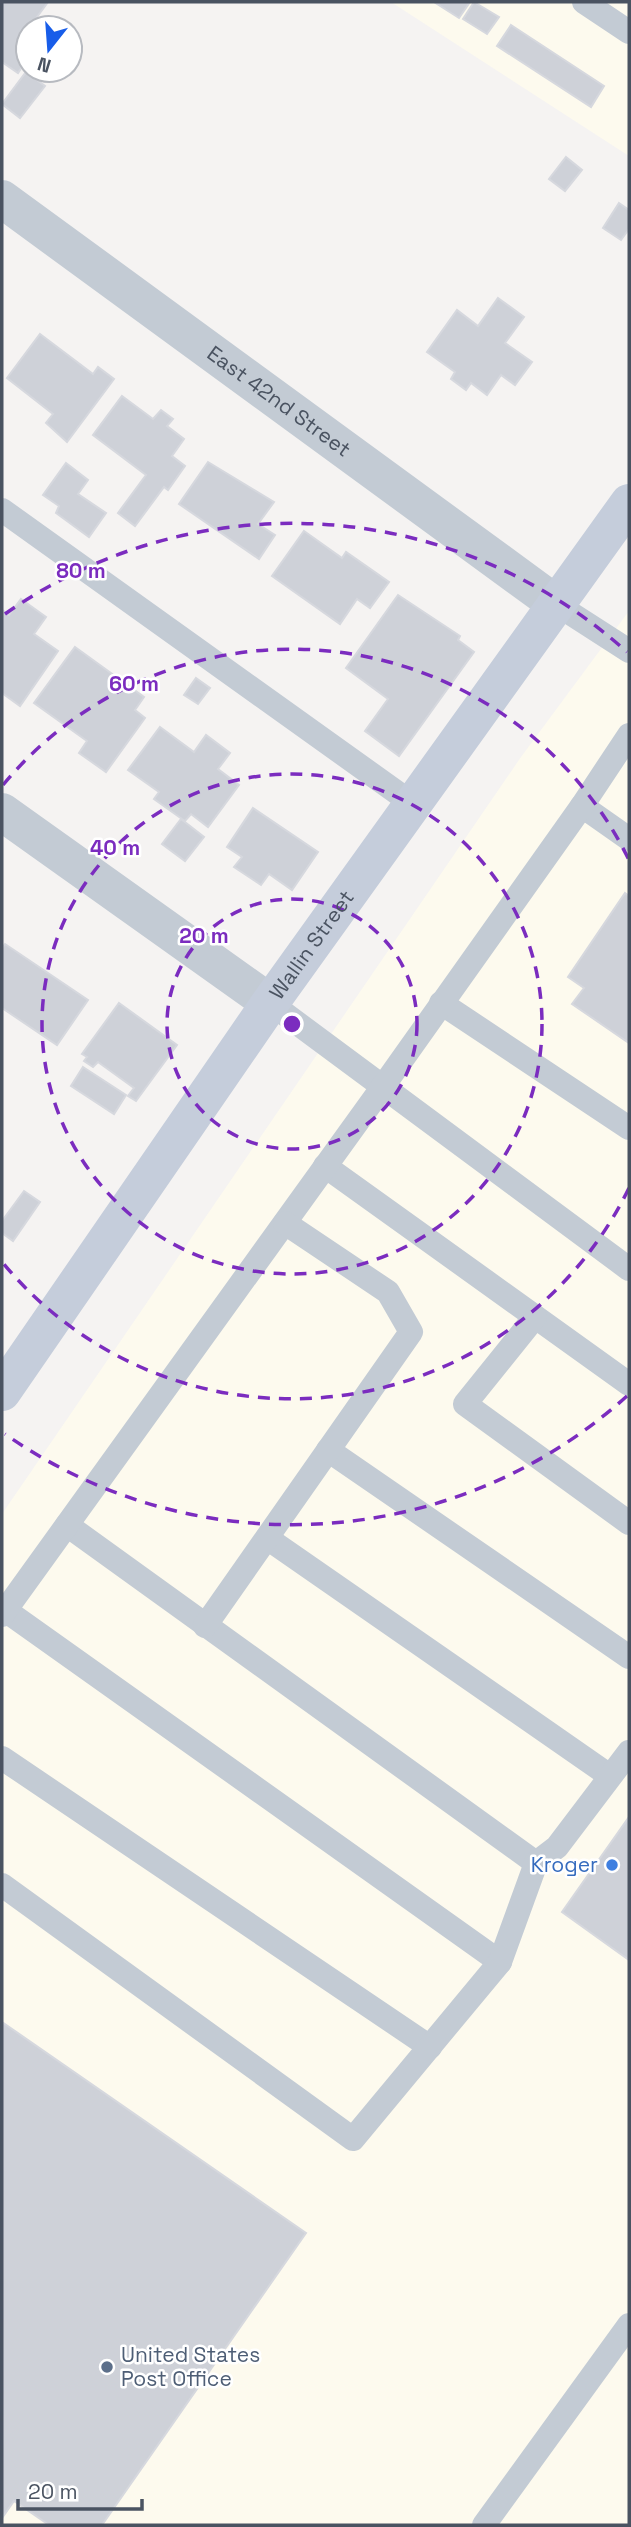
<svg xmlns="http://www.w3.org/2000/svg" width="631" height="2527" viewBox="0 0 631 2527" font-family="'Space Grotesk',sans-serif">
<rect width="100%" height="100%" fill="#f5f3f2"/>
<!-- commercial -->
<g fill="#fdfaee">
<polygon points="391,2 629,2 629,156"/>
<polygon points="629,611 629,2525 2,2525 2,1514 521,757"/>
</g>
<!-- building -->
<g fill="#ced1d8" stroke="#d6d8de" stroke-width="2">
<polygon points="2,2 48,2 37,17 51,28 28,28 28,58 18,73 2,62"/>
<polygon points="434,2 470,2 459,18"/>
<polygon points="474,2 499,17 487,34 463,19"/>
<polygon points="511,25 604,86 591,107 497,46"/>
<polygon points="26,72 45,86 20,118 2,104"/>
<polygon points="566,157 582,170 565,191 549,179"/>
<polygon points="619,203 629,210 629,229 621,240 603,228"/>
<polygon points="498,298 524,317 505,343 532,362 515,385 501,375 487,395 471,383 466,390 451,379 455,372 427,352 457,310 478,326"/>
<polygon points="40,334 93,374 98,367 114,379 67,442 46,423 53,414 7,378"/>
<polygon points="122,396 153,419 161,410 173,419 167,426 184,439 172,456 185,466 168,490 164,487 135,526 118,513 146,475 93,435"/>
<polygon points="208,462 274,502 258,524 275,535 259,559 179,504"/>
<polygon points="66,463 88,480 78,494 106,513 89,537 56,513 59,506 43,495"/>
<polygon points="304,531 342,558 346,552 389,582 370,608 357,599 340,624 272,576"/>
<polygon points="398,595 460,636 458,640 474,652 399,756 365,731 388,699 346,668"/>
<polygon points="21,599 46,617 34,634 58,651 20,706 2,693 2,610 9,615"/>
<polygon points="75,647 144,697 135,710 145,718 106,772 79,753 87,741 34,703"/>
<polygon points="196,678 210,688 198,704 184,695"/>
<polygon points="160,727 194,752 206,735 230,753 218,769 239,785 208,827 191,814 185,821 182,819 154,799 159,792 128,770"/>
<polygon points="253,808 318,852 292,890 269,874 261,885 234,867 242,857 227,847"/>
<polygon points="181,819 204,837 185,861 162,844"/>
<polygon points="625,893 629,896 629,1043 572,1004 584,988 568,977"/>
<polygon points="5,944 88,1000 57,1045 2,1008 2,948"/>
<polygon points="119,1003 177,1045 136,1101 128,1096 134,1088 98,1062 93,1067 84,1061 87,1057 82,1054"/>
<polygon points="83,1067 126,1095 114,1114 71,1086"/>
<polygon points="24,1191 40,1202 13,1241 2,1233 2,1221"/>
<polygon points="629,1817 629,1960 562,1912"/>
<polygon points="2,2022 306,2233 102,2525 49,2525 14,2501 2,2518"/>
</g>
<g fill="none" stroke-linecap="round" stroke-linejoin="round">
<!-- service -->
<g stroke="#c3cbd4" stroke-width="24">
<polyline points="584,2 629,32"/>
<polyline points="2,510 413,804"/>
<polyline points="556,604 629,651"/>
<polyline points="582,806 629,839"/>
<polyline points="270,1003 629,1269"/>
<polyline points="441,1003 629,1128"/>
<polyline points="325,1166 629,1384"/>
<polyline points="535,1317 465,1404 629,1523"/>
<polyline points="328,1450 629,1657"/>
<polyline points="67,1525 536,1863"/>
<polyline points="267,1538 610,1776"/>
<polyline points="5,1610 500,1962"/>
<polyline points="2,1615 384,1085 582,806 629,735"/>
<polyline points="205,1626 411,1332 388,1292 285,1223"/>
<polyline points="2,1758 430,2047"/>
<polyline points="2,1885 353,2139 500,1962 536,1863 557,1847 629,1752"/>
<polyline points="484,2525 629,2325"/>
</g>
<!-- minor -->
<g stroke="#c3cbd4" stroke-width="38">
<path id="s1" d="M2 199 556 604"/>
<polyline points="2,812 270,1003"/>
</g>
<!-- secondary -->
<path stroke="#c5cddb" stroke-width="38" id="s2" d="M2 1392 270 1003 629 503"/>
</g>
<!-- distance rings -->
<g fill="none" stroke="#7b2cbf" stroke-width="3.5" stroke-dasharray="12 9">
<circle cx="292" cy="1024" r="125"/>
<circle cx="292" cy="1024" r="250"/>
<path d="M629 1188A375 375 0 0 1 3 1263M3 785A375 375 0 0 1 629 860"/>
<path d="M627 1396A500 500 0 0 1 5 1434M5 614A500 500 0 0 1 627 652"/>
</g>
<!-- markers -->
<circle fill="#3f7fe0" stroke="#fff" stroke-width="2.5" cx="612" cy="1865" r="7"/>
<circle fill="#5c6f8a" stroke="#fff" stroke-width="2.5" cx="107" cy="2367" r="7"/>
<g text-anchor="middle" stroke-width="5" stroke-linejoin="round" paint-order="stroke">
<!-- street labels -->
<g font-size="21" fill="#4a5361" stroke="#fff">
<text dy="7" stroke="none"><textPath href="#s1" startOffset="343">East 42nd Street</textPath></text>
<text dy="7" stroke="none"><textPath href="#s2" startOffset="544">Wallin Street</textPath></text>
</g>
<!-- shop labels -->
<g font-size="21" fill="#366cbe" stroke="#fff" text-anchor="end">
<text x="598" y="1872">Kroger</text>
</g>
<!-- service labels -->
<g font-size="21" fill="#4e5e75" stroke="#fff" text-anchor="start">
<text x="121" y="2362">United States<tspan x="121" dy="24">Post Office</tspan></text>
</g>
</g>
<circle cx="292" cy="1024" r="10" fill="#7b2cbf" stroke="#fff" stroke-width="3.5"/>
<g font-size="21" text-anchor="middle" font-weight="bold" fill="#7b2cbf" stroke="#fff" stroke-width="5" stroke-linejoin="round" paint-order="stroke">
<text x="81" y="578">80 m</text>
<text x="134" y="691">60 m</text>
<text x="115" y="855">40 m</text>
<text x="204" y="943">20 m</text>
</g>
<!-- border -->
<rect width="631" height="2527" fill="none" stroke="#4a5361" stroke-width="7"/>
<!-- north arrow -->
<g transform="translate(49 49) rotate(197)"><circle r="33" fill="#ffffff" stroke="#b7bac0" stroke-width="2"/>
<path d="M0-5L12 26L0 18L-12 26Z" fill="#185de9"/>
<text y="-10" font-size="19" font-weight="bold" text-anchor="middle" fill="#4a5361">N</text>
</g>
<!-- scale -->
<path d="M18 2499v10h124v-10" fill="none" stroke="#4a5361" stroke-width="3.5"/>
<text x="28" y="2499" font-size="21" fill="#4a5361" stroke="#ffffff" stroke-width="5" paint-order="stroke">20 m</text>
</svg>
